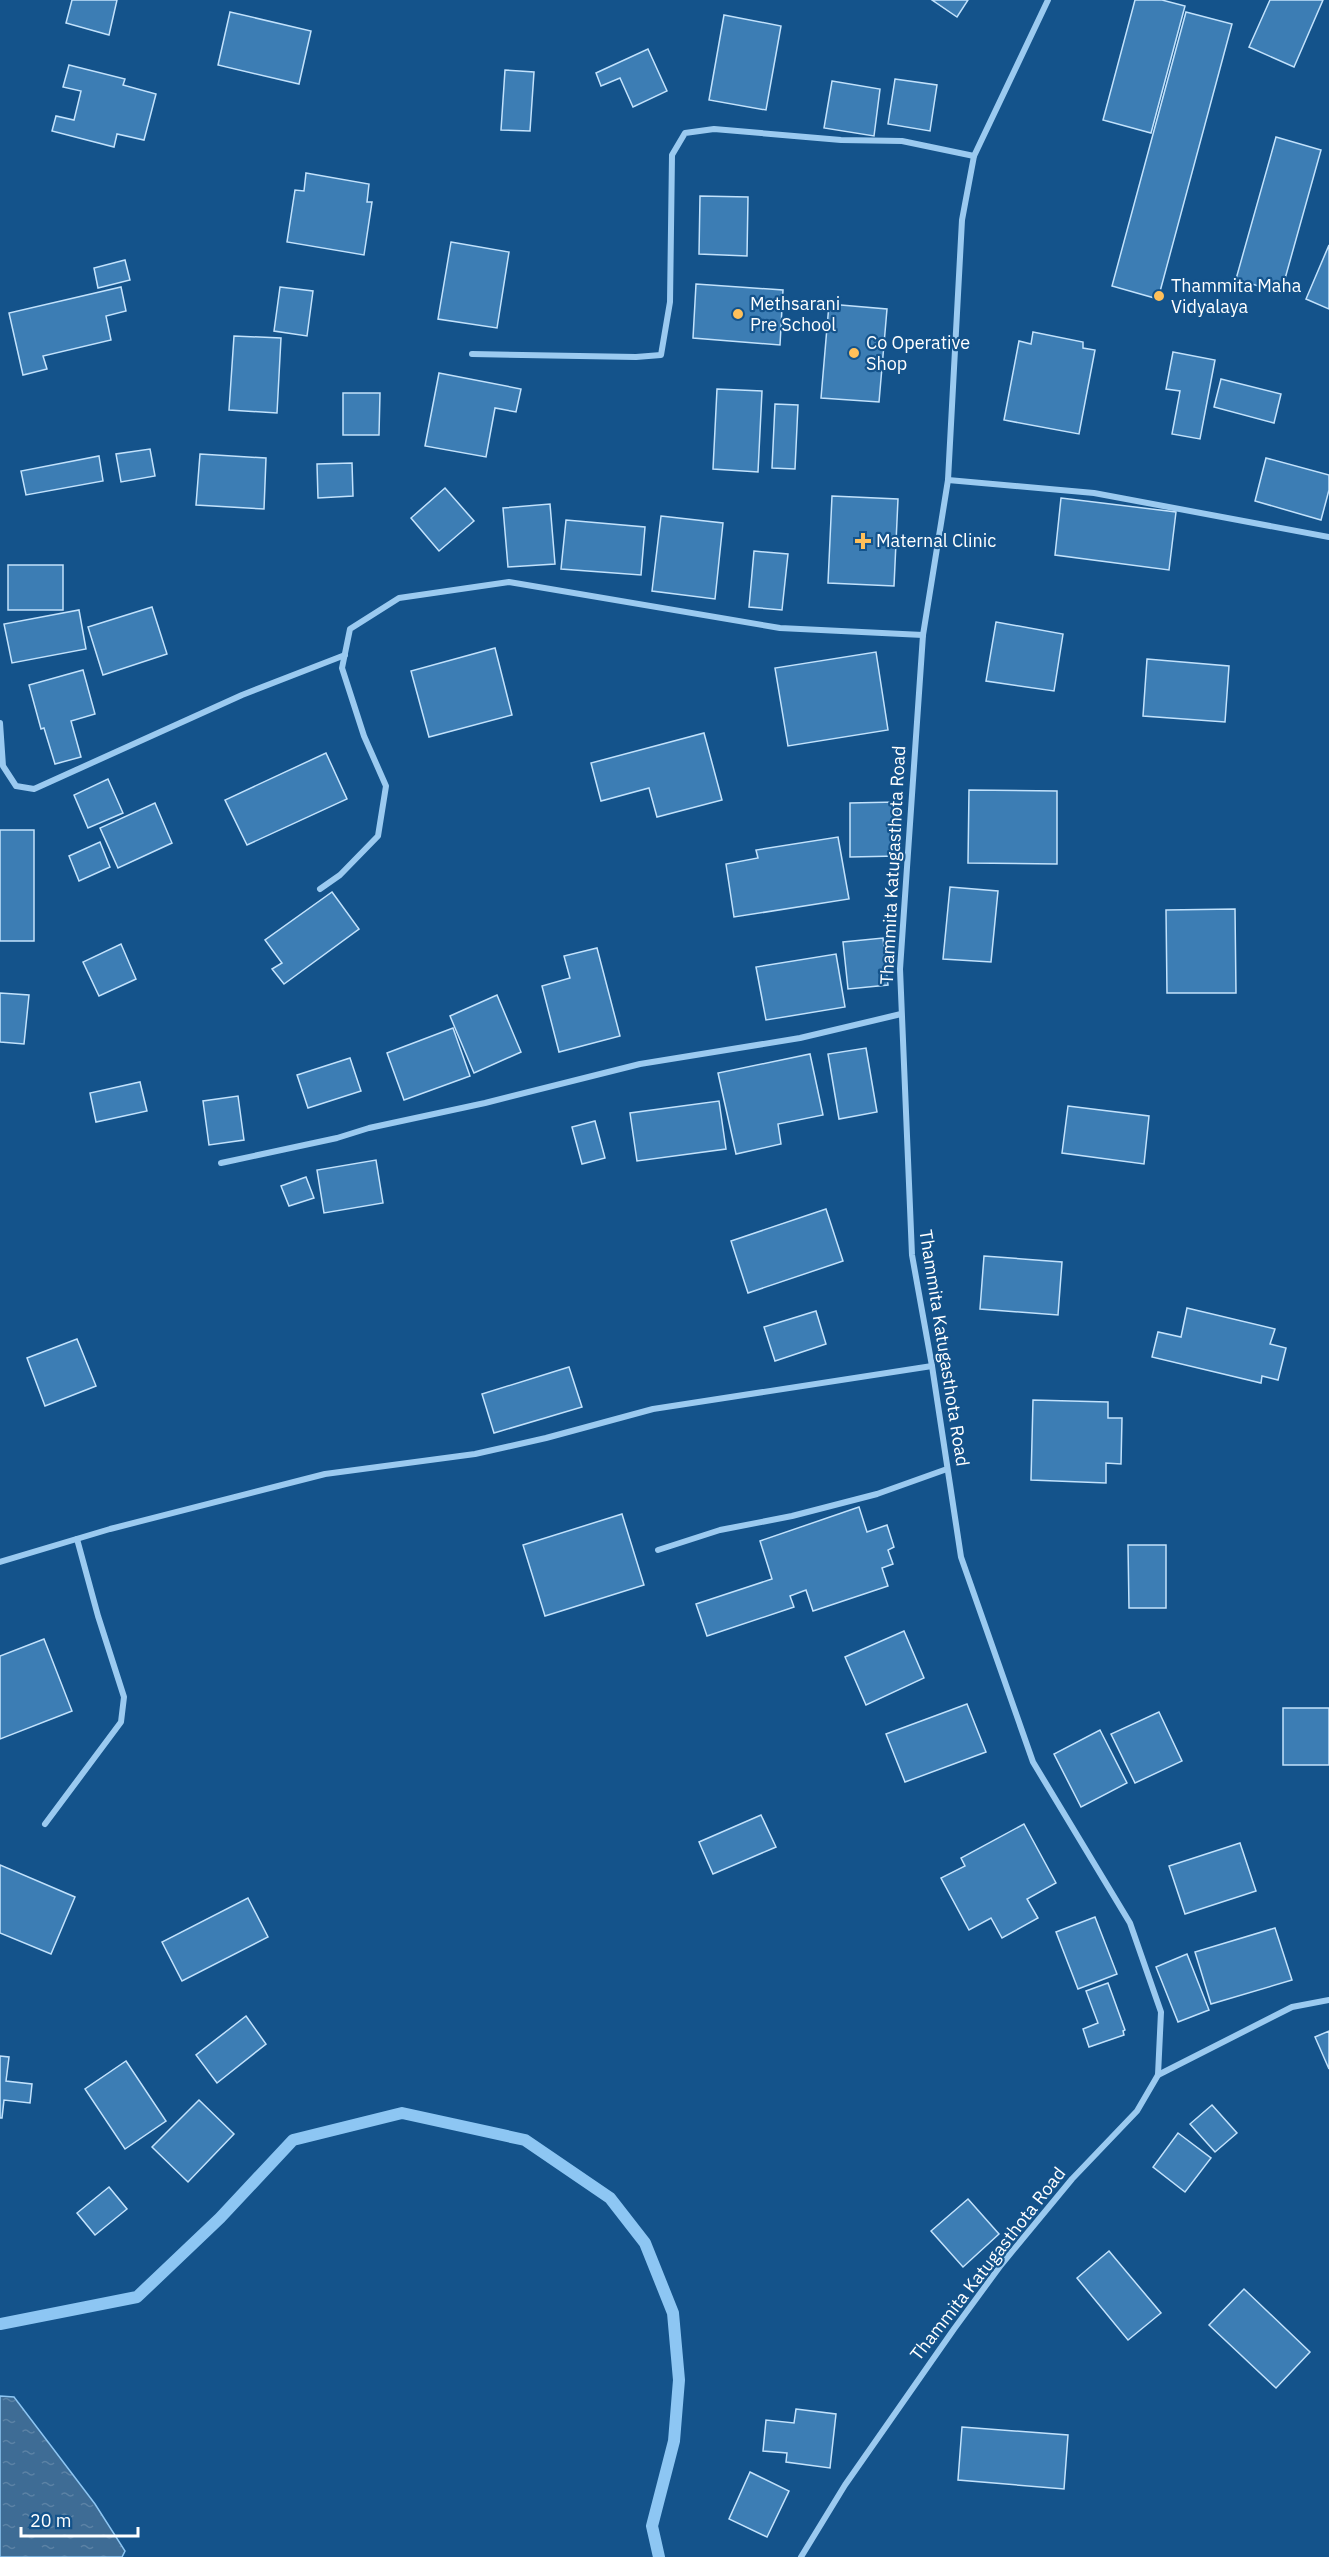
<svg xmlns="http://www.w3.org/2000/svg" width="1329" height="2557" viewBox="0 0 1329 2557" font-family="'IBM Plex Sans',sans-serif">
<defs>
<pattern id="water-ripples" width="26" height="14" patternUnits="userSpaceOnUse" patternTransform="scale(1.5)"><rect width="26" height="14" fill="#3e6c95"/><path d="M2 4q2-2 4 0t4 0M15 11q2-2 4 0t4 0" fill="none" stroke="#5b82a5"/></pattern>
</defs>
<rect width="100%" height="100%" fill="#14538b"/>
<!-- water -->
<polygon fill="url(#water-ripples)" stroke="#8dc6f3" stroke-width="1.5" points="0,2396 14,2397 95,2504 125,2551 122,2557 0,2557"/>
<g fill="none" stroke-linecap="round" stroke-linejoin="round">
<!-- stream -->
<polyline stroke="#8dc6f3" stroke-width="12" points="0,2324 137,2297 220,2218 293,2140 402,2113 525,2140 610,2198 645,2243 673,2313 679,2380 674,2441 652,2526 659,2557"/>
</g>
<!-- building -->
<g fill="#3c7db4" stroke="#c2e2fc" stroke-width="1.5">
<polygon points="72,0 117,0 109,35 66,23"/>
<polygon points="932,0 968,0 957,17"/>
<polygon points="1135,0 1162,0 1185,6 1151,133 1103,120"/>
<polygon points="1270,0 1323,0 1294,67 1249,47"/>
<polygon points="230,12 311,31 299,84 218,65"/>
<polygon points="1186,12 1232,24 1158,299 1112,286"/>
<polygon points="724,15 781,26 766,110 709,100"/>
<polygon points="648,49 667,91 633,107 620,78 601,86 596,73"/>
<polygon points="69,65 125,79 123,85 156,94 144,140 117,134 114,147 52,131 56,116 74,120 81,91 63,87"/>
<polygon points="505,70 534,72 530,131 501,130"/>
<polygon points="895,79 937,85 930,131 888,124"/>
<polygon points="832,81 880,89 874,136 824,128"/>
<polygon points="1276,137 1321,150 1281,293 1236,279"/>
<polygon points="306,173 369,184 367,202 372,202 364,255 287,242 295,190 304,191"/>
<polygon points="700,196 748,197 747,256 699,254"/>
<polygon points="451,242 509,252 497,328 438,319"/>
<polygon points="1329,245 1329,309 1306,299"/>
<polygon points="125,260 130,280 98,288 94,268"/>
<polygon points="696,284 783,290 780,345 693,338"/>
<polygon points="121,287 126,311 106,316 111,340 43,356 47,369 23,375 9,313"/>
<polygon points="280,287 313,291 307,336 274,331"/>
<polygon points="829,304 887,309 879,402 821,398"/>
<polygon points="1033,332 1083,342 1083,348 1095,350 1079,434 1004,420 1019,341 1031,344"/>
<polygon points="234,336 281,338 277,413 229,410"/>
<polygon points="1173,352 1215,360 1200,439 1172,434 1180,391 1166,389"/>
<polygon points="439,373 521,389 516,412 495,408 486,457 425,446"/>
<polygon points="1221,379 1281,394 1274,423 1214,407"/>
<polygon points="717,389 762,391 758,472 713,469"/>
<polygon points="343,393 380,393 379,435 343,435"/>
<polygon points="775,404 798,405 795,469 772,468"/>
<polygon points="150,449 155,476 121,482 116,454"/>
<polygon points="200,454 266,458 264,509 196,505"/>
<polygon points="99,456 103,481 26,495 21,471"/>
<polygon points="1266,458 1329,475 1329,490 1321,520 1255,501"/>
<polygon points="352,463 353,496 318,498 317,464"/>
<polygon points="445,488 474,521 439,551 411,518"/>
<polygon points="832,496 898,499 894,586 828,583"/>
<polygon points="1061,498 1176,512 1169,570 1055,555"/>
<polygon points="550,504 555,564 508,567 503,508"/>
<polygon points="661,516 723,523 715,599 652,591"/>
<polygon points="566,520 645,527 641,575 561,569"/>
<polygon points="754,551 788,554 782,610 749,607"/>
<rect x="8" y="565" width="55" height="45"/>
<polygon points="152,607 167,654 103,675 88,627"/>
<polygon points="79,610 86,649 12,663 4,624"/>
<polygon points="996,622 1063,634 1054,691 986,681"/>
<polygon points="495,648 512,715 429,737 411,671"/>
<polygon points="876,652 888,730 788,746 775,668"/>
<polygon points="1147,659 1229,666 1225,722 1143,716"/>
<polygon points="83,670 95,714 71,721 81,757 55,764 44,728 41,729 29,685"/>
<polygon points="704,733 722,800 657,817 649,788 601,801 591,763"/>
<polygon points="326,753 347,799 247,845 225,800"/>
<polygon points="108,779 123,813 88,828 74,795"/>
<polygon points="969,790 1057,791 1057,864 968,863"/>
<polygon points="897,802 898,856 850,857 850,803"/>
<polygon points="155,803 172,843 118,868 100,828"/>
<rect x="0" y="830" width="34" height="111"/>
<polygon points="838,837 849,899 734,917 726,864 758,858 756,850"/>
<polygon points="100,842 110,867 79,881 69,856"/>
<polygon points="950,887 998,891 991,962 943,959"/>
<polygon points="332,892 359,929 284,984 272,969 282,963 265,940"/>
<polygon points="1235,909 1236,993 1167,993 1166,910"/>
<polygon points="883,938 888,985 848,989 843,942"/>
<polygon points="121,944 136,979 99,996 83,962"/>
<polygon points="597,948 620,1036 559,1052 542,986 570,978 564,956"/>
<polygon points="836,954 845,1007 766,1020 756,967"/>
<polygon points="0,993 29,995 24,1044 0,1042"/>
<polygon points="497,995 521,1052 474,1073 450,1016"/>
<polygon points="453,1028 470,1076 404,1100 387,1053"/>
<polygon points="866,1048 877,1112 839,1119 828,1054"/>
<polygon points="810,1054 823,1115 778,1124 781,1144 736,1154 718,1073"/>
<polygon points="350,1058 361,1091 308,1108 297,1075"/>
<polygon points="140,1082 147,1111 96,1122 90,1093"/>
<polygon points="238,1096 244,1140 209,1145 203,1101"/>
<polygon points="719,1101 726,1149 637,1161 630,1113"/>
<polygon points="1068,1106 1149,1116 1144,1164 1062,1153"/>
<polygon points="595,1121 605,1158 582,1164 572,1127"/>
<polygon points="376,1160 383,1203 324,1213 317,1170"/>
<polygon points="306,1177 314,1198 289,1206 281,1186"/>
<polygon points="826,1209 843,1261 748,1293 731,1241"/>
<polygon points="984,1256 1062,1262 1058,1315 980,1309"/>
<polygon points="1187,1308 1275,1329 1270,1344 1286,1348 1278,1380 1262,1376 1261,1383 1152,1357 1158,1332 1181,1337"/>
<polygon points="816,1311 826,1344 775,1361 764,1327"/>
<polygon points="77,1339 96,1386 45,1406 27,1358"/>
<polygon points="569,1367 582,1407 494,1433 482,1394"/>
<polygon points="1033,1400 1108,1402 1108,1418 1122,1418 1121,1464 1106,1463 1106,1483 1031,1480"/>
<polygon points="859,1507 867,1532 887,1525 894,1547 888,1550 893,1564 882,1568 888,1586 813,1611 806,1590 790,1596 794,1607 707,1636 696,1604 772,1579 760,1541"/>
<polygon points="622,1514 644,1585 545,1616 523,1545"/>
<polygon points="1128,1545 1166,1545 1166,1608 1129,1608"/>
<polygon points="904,1631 924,1678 866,1705 845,1657"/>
<polygon points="44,1639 72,1711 0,1739 0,1656"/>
<polygon points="967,1704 986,1752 905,1782 886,1734"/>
<rect x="1283" y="1708" width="46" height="57"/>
<polygon points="1159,1712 1182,1761 1135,1783 1111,1734"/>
<polygon points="1100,1730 1127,1783 1081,1807 1054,1754"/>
<polygon points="761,1815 776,1847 713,1874 699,1842"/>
<polygon points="1024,1824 1056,1883 1027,1899 1038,1918 1002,1938 991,1918 969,1930 941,1878 965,1866 961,1858"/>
<polygon points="1240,1843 1256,1891 1185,1914 1169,1866"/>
<polygon points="0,1865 75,1897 51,1954 0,1933"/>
<polygon points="248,1898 268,1937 182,1981 162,1942"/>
<polygon points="1095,1917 1117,1974 1078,1989 1056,1932"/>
<polygon points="1275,1928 1292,1980 1211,2004 1195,1952"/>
<polygon points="1187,1954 1209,2010 1178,2022 1156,1967"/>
<polygon points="1108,1983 1125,2030 1123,2031 1124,2035 1089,2047 1083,2029 1098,2023 1086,1991"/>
<polygon points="246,2016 266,2044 217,2083 196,2055"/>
<polygon points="1329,2031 1329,2069 1315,2037"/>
<polygon points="0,2056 9,2057 6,2081 32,2084 30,2103 4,2100 2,2118 0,2118"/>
<polygon points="126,2061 166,2121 125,2149 85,2089"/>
<polygon points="199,2100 234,2134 188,2182 152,2147"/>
<polygon points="1212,2105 1237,2133 1215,2152 1190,2124"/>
<polygon points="1178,2133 1211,2158 1185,2192 1153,2167"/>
<polygon points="109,2187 127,2209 95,2235 77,2213"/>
<polygon points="968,2199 999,2234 963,2267 931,2231"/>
<polygon points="1109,2251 1161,2313 1128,2340 1077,2278"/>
<polygon points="1244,2289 1310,2352 1276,2388 1209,2325"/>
<polygon points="796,2409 836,2414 830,2468 786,2462 787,2453 763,2451 766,2420 794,2423"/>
<polygon points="962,2427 1068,2435 1064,2489 958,2480"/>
<polygon points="750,2472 789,2491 767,2537 729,2519"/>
</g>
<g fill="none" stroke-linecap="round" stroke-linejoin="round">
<!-- minor -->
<g stroke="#9bcaf0" stroke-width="6">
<polyline points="472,354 636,357 661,355 670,302 672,155 685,133 714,129 841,140 902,141 974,156"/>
<polyline points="948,480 1094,493 1329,537"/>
<polyline points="0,723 3,766 16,786 34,789 242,695 345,655"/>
<polyline points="320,889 340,875 378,836 386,786 364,736 342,668 350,629 399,598 509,582 780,628 923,635"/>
<polyline points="221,1163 337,1138 369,1128 485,1103 640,1064 800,1038 901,1014"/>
<polyline points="658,1550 720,1530 792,1516 877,1494 947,1469"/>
<polyline points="0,1562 110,1529 325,1474 475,1454 546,1438 653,1409 932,1366"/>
<polyline points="45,1824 121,1722 124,1697 98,1616 77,1539"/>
<polyline points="1158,2075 1292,2007 1329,2000"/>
<polyline points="801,2557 845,2485 954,2329 1001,2265 1072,2179 1137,2111 1158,2075 1161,2012 1130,1923 1033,1762 961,1557 932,1366 912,1255 900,969 923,635 948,480 962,220 974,156 1048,0"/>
</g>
</g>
<!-- markers -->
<g fill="#ffc05a" stroke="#14538b" stroke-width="2">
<circle cx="1159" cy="296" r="6"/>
<circle cx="738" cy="314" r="6"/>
<circle cx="854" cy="353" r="6"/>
<path d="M860 532h6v6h6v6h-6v6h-6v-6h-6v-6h6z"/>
</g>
<g text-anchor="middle" stroke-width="4.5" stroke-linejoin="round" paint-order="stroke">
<!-- poi labels -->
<g font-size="18" fill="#fff" stroke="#14538b" text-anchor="start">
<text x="1171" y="292">Thammita Maha<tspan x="1171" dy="21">Vidyalaya</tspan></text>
<text x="750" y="310">Methsarani<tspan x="750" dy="21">Pre School</tspan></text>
<text x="866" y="349">Co Operative<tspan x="866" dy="21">Shop</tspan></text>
<text x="876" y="547">Maternal Clinic</text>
</g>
<!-- street labels -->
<g font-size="18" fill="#fff" stroke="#14538b">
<text transform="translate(893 865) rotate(-87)" y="6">Thammita Katugasthota Road</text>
<text transform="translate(944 1348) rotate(81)" y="6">Thammita Katugasthota Road</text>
<text transform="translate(988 2264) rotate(-52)" y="6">Thammita Katugasthota Road</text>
</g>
</g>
<!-- scale -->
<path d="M21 2527v9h117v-9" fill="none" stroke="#ffffff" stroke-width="3"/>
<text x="30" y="2527" font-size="18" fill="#ffffff" stroke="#14538b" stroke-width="4.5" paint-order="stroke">20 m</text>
</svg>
